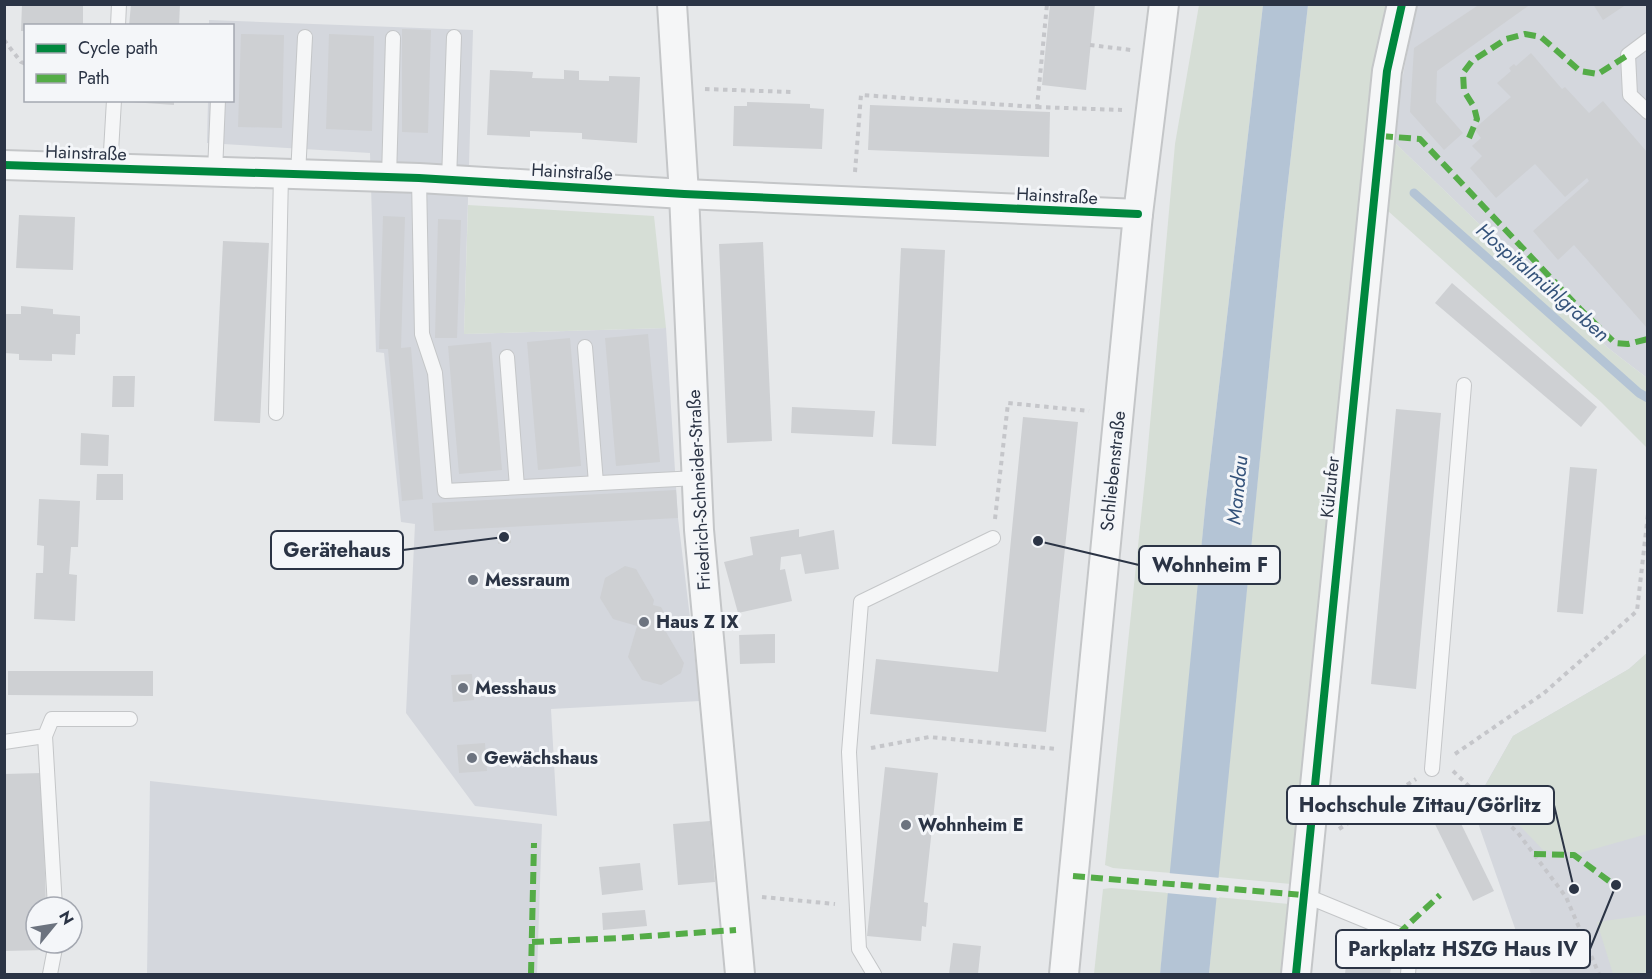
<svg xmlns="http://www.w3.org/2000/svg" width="1652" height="979" viewBox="0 0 1652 979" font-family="Jost,sans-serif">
<rect width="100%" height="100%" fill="#e6e8ea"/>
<!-- built -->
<g fill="#d4d7dd">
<polygon points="1416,5 1647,5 1647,378 1608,348 1394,142 1398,102"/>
<polygon points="209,20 473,30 464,334 666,328 678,518 700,701 551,709 557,816 475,806 406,713 415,524 401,522 384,353 376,352 370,153 207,143 208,101 232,100 232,26 209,25"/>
<polygon points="1647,653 1647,974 1531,974 1471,803 1479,796 1513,736 1629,669"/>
<polygon points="150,781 542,824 537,974 147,974"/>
</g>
<!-- green -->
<g fill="#d6ded6">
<polygon points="1199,5 1263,5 1206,499 1171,873 1113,868 1105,865 1146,469 1175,144"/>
<polygon points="1308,5 1390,5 1375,68 1291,884 1218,877 1283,226"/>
<polygon points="1394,142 1608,348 1647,378 1647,448 1601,402 1388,211"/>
<polygon points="468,205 654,216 666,328 464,334"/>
<polygon points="1647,653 1647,834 1580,853 1543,850 1484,788 1513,736 1629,669"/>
<polygon points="1111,888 1169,893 1160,974 1094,974 1103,889"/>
<polygon points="1216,897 1289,904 1282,974 1209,974"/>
<polygon points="1647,915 1647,974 1613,974 1597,922"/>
</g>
<!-- water -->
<polygon fill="#b4c4d5" points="1263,5 1308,5 1283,226 1209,974 1160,974 1206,499"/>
<!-- pier -->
<polygon fill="#e6e8ea" points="1168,873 1221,878 1219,898 1166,893"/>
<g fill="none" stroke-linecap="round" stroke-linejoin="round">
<!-- stream -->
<polyline stroke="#b4c4d5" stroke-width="9" points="1414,193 1639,393 1648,398"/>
</g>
<!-- building -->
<g fill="#ced0d3">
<polygon points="22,4 83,4 83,26 26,26 26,31 21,31"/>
<polygon points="131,4 180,4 179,26 129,26"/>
<polygon points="1050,4 1095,4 1086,90 1042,85"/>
<polygon points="1480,4 1531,4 1437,71 1436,102 1463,133 1444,150 1410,112 1414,48"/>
<polygon points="1593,4 1627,4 1603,20"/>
<polygon points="402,29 431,30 428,133 402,132"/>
<polygon points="241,34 284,35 282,128 238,127"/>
<polygon points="329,34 374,36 372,131 326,129"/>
<polygon points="1531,53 1562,89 1565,87 1589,113 1603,101 1647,152 1647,328 1574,245 1558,260 1533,231 1589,181 1587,178 1565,197 1535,164 1496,198 1470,168 1482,156 1472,146 1481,138 1474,129 1511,97 1497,83 1511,71 1509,68 1514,64 1516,66"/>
<polygon points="490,70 533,72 532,78 564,79 564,70 579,71 579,80 609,81 609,76 640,77 637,143 582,139 582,133 530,131 530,137 487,135"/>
<polygon points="131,100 174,100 174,105 131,102"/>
<polygon points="747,102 810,104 810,108 824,109 822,149 733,146 734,106 747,106"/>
<polygon points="870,105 1050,112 1049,157 868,150"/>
<polygon points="19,215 75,217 73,270 16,268"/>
<polygon points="383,216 405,217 401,348 411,347 423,499 402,501 388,349 379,349"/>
<polygon points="438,219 461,220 457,338 435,338"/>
<polygon points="223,241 269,243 260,423 214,421"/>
<polygon points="763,242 772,441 727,443 719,244"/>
<polygon points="901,248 945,250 936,446 892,444"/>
<polygon points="1452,283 1597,407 1581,427 1435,303"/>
<polygon points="21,306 53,309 53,314 80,316 80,334 76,334 75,355 52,354 52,361 19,360 19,354 4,353 4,314 21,314"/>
<polygon points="648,334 660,462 616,466 605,338"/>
<polygon points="570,338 581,466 538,470 527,342"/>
<polygon points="491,342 502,470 459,474 448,346"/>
<polygon points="113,376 135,376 134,407 112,407"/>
<polygon points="792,407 875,411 873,437 791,433"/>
<polygon points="1396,409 1441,413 1416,689 1371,684"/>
<polygon points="1023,417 1078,422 1046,732 870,714 876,659 998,672"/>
<polygon points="81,433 109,435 108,466 80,465"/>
<polygon points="1570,467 1597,469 1583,614 1557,612"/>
<polygon points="97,474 123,474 123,500 96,500"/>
<polygon points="676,490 678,518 434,531 432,503"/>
<polygon points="39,499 80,501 78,547 71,547 69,574 77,575 75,621 34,619 36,573 43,573 44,546 37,545"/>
<polygon points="799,529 799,537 834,530 839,569 805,574 801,554 781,557 780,570 785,569 792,601 738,613 724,562 753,555 750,537"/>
<polygon points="511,531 511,543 498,544 497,532"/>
<polygon points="625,566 636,569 654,600 653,605 661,607 666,616 661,630 666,632 684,663 681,673 661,685 642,680 628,657 637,626 613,619 600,598 605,578"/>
<polygon points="775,634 775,663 740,664 739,635"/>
<polygon points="8,671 153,671 153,696 8,695"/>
<polygon points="472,674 474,700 453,702 451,675"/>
<polygon points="485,743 487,771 459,773 457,745"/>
<polygon points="885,767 938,773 924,902 928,903 926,927 922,926 921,941 867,936"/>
<polygon points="42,773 46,907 36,907 36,943 47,943 47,950 4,951 4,774"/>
<polygon points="1445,791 1494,891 1473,901 1424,802"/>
<polygon points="710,821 715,882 678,885 673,824"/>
<polygon points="640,863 643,890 602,895 599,867"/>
<polygon points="645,910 647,926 603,930 602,913"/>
<polygon points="953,943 981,946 978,974 949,974"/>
<polygon points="1348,945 1393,949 1390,974 1345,974"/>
</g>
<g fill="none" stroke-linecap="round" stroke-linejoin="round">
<defs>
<g id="lane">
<polyline points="118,26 119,4"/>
<polyline points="1648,40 1628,55 1630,95 1648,112"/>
<polyline points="110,169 114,100"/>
<polyline points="215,172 218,100"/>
<polyline points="298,175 305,37"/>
<polyline points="389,177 393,38"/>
<polyline points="419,178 422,334 435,373 445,491 697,478"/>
<polyline points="449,180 454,37"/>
<polyline points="585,347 596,483"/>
<polyline points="507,357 517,487"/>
<polyline points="276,413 281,174"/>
<polyline points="45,736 55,907"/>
<polyline points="4,742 45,736 52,719 130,719"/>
<polyline points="1432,769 1464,385"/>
<polyline points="1304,895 1411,939 1408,974"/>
<polyline points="50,974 56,943"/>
<polyline points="874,974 859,949 849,752 861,602 993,538"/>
</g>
<g id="street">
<polyline points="672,4 684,194 699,530 740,974"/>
<polyline points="4,165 419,178 684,194 1138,214"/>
<polyline points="1064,974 1138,214 1164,4"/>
<polyline points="1296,974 1387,71 1402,4"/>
</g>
</defs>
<!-- lane casing -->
<use href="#lane" stroke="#c4c6c8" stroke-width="16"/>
<!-- street casing -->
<use href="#street" stroke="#c4c6c8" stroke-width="32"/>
<!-- path -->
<g stroke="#c5c6ca" stroke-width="4" stroke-dasharray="4.5 4.5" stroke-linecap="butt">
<polyline points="4,40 21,62 26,64"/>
<polyline points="1090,45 1131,50"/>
<polyline points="705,89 791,92"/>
<polyline points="1037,107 1122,110"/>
<polyline points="855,172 861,95 1037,107 1047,4"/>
<polyline points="995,519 1008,403 1089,411"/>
<polyline points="871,748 929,737 1057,749"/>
<polyline points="1455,754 1544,693 1637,611 1648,514"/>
<polyline points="1453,771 1518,833 1566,897 1599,974"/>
<polyline points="1339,829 1416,779"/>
<polyline points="762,897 835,904"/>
</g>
<!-- lane -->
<use href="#lane" stroke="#f5f6f7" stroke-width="14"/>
<!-- street -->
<use href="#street" stroke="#f5f6f7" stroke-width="28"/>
<!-- quiet -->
<g stroke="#54ac47" stroke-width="6" stroke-dasharray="12 6" stroke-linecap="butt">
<polyline points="1381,136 1420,139 1581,310 1615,343 1628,344 1648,339"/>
<polyline points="1469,138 1477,119 1474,107 1464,91 1463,73 1472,61 1506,39 1525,34 1541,37 1580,71 1598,74 1628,55"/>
<polyline points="1534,854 1574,855 1609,881"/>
<polyline points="1073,876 1304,895"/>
<polyline points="1398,934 1440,895"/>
<polyline points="532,942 620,938 736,930"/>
<polyline points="531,974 534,843"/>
</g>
<defs>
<g id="cycleway">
<polyline points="4,165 419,178 684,194 1138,214"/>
<polyline points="1296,974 1387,71 1402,4"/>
</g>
</defs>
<!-- cycleway casing -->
<use href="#cycleway" stroke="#f4f6f9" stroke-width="11"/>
<!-- cycleway -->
<use href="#cycleway" stroke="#00873e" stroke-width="8"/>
</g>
<!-- markers -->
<g fill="#6c737f" stroke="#f4f6f9" stroke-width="2">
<circle cx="473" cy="580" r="6"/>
<circle cx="644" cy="622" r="6"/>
<circle cx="463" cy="688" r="6"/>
<circle cx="472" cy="758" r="6"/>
<circle cx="906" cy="825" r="6"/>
</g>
<g text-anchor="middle" stroke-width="6" stroke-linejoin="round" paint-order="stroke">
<!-- street labels -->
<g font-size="18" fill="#2b3445" stroke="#f4f6f9">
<text transform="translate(86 153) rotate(2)" y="6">Hainstraße</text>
<text transform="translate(572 172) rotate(3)" y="6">Hainstraße</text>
<text transform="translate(1057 196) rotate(3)" y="6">Hainstraße</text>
<text transform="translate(1113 471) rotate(-84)" y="6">Schliebenstraße</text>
<text transform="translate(1330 487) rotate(-84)" y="6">Külzufer</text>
<text transform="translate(699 490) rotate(-93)" y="6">Friedrich-Schneider-Straße</text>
</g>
<!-- poi labels -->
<g font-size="18" font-weight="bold" fill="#2b3445" stroke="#f4f6f9" text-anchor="start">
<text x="485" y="586">Messraum</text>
<text x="656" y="628">Haus Z IX</text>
<text x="475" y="694">Messhaus</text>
<text x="484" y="764">Gewächshaus</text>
<text x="918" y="831">Wohnheim E</text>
</g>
<!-- water labels -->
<g font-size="20" font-style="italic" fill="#34527a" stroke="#f4f6f9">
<text transform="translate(1543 282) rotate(41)" y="7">Hospitalmühlgraben</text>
<text transform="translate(1237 490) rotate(-84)" y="7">Mandau</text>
</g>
</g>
<!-- callouts -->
<path fill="none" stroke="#2b3445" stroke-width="2" d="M504 537L403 550M1038 541L1139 565M1574 889L1554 805M1616 885L1590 949"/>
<g fill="#2b3445" stroke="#f4f6f9" stroke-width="2">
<circle cx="504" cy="537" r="6"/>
<circle cx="1038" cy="541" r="6"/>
<circle cx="1574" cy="889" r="6"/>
<circle cx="1616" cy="885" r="6"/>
</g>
<g fill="#f4f6f9" stroke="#2b3445" stroke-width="2">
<rect x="271" y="531" width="132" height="38" rx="6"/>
<rect x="1139" y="546" width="141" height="38" rx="6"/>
<rect x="1287" y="786" width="267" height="38" rx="6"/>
<rect x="1336" y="930" width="254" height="38" rx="6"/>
</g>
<g font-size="20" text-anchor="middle" font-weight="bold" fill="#2b3445">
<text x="337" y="557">Gerätehaus</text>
<text x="1210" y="572">Wohnheim F</text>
<text x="1420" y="812">Hochschule Zittau/Görlitz</text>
<text x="1463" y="956">Parkplatz HSZG Haus IV</text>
</g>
<!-- border -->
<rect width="1652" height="979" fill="none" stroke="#2b3445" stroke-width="12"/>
<!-- legend -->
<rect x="24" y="24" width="210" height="78" fill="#f4f6f9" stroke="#a4a8b1" stroke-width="1.5"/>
<rect x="36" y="44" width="30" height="9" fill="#00873e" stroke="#a4a8b1" stroke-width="1.5"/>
<text x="78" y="54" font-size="18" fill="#2b3445">Cycle path</text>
<rect x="36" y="74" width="30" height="9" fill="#54ac47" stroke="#a4a8b1" stroke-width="1.5"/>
<text x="78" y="84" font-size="18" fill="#2b3445">Path</text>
<!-- north arrow -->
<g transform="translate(54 925) rotate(60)"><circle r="28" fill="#f4f6f9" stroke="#a4a8b1" stroke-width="1.5"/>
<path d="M0-4.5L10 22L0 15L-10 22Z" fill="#6c737f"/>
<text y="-9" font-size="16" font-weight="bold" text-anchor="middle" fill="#2b3445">N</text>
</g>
</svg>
